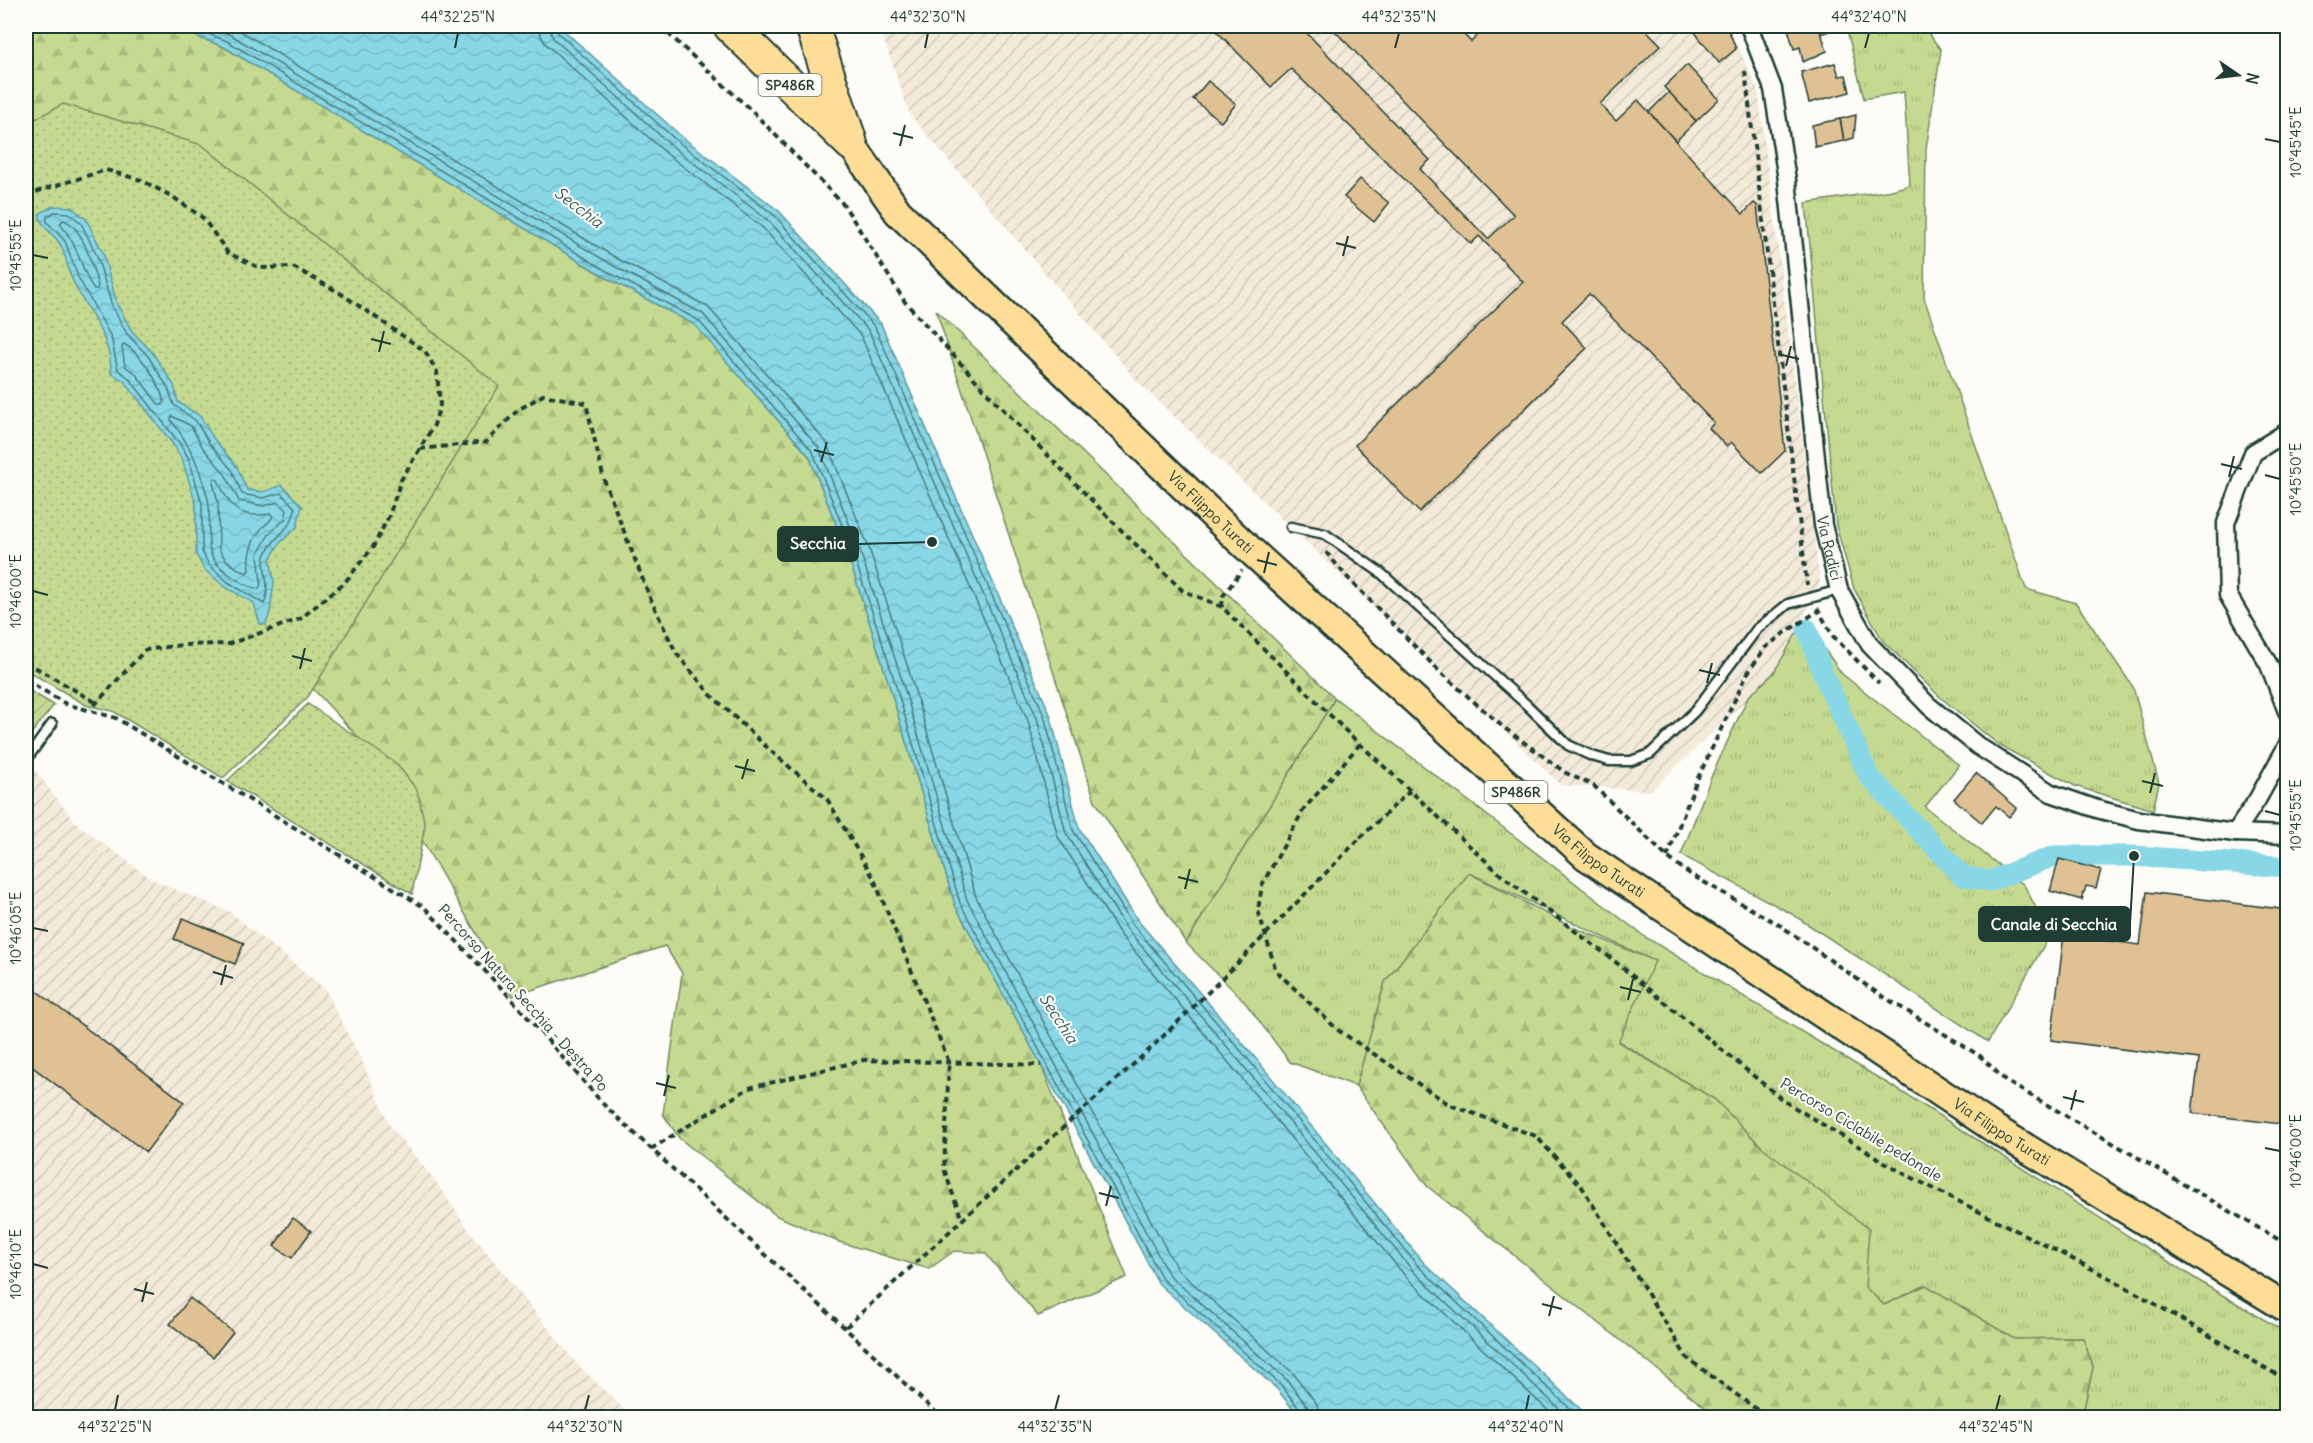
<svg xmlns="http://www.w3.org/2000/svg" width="2313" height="1443" viewBox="0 0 2313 1443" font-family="Delius,sans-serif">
<defs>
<pattern id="industrial-furrows" width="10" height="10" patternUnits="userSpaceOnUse" patternTransform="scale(1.5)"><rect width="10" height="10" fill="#f4ead9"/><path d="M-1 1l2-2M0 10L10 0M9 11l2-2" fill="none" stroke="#d1cabb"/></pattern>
<pattern id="grass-tufts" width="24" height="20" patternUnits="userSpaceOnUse" patternTransform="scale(1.5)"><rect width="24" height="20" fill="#c5da90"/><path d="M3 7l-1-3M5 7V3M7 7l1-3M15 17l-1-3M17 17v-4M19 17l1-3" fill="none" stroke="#a9bc7d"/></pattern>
<pattern id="forest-firs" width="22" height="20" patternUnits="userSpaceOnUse" patternTransform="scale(1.5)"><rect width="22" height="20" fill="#c5da90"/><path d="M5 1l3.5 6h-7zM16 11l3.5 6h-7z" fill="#a9bc7d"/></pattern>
<pattern id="park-dots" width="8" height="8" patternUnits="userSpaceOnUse" patternTransform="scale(1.5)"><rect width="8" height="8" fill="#c5da90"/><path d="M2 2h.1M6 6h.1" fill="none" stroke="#a9bc7d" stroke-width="1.8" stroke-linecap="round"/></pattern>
<pattern id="garden-furrows" width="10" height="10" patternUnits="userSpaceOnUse" patternTransform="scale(1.5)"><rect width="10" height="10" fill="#c5da90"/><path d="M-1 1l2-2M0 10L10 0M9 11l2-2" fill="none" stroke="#a9bc7d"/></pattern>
<pattern id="water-waves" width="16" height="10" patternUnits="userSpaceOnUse" patternTransform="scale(1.5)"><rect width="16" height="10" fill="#88d7e6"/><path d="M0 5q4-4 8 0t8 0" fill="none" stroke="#75b9c6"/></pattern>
</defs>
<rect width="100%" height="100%" fill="#fdfcf7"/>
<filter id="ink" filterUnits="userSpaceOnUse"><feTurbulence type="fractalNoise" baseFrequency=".0167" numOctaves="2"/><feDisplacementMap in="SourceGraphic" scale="12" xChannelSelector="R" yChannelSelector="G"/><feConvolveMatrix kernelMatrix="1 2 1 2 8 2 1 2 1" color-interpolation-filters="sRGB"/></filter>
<g filter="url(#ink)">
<!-- industrial -->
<g fill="url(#industrial-furrows)">
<polygon points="879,26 1728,26 1758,89 1820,583 1773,674 1651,791 1561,785 1138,382 910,115"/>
<polygon points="26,759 77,824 153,880 230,912 325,989 361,1059 390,1126 433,1178 471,1233 577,1364 632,1417 26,1417"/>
</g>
<!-- grass -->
<g fill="url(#grass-tufts)" stroke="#728c62" stroke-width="1.5">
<polygon points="1846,26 1923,26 1941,50 1926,149 1924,298 2026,589 2076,603 2133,687 2159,783 2153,810 2075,786 1999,745 1940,697 1883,641 1854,589 1836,525 1806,203 1892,190 1910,185 1904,92 1864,99"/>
<polygon points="1804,620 1842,674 1959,765 1925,807 2024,885 2050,935 1988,1042 1792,914 1681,855 1712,775 1748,697 1773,674"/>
<polygon points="1335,698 1645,937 1910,1097 2207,1286 2287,1333 2287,1417 2082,1417 2093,1367 2083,1338 2014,1339 1926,1285 1884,1305 1865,1287 1762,1147 1714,1099 1618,1041 1654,961 1469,873 1385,982 1356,1086 1290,1062 1244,1001 1186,943"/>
</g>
<!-- forest -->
<g fill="url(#forest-firs)" stroke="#728c62" stroke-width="1.5">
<polygon points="26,26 170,26 224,47 607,278 695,325 809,456 848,555 887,678 955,905 1041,1065 1127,1277 1038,1316 985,1253 954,1251 929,1269 839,1242 777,1216 679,1138 663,1114 682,973 665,946 513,996 368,748 279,652 26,622"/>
<polygon points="936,310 1335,698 1186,943 1095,801"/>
<polygon points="1469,873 1568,925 1655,961 1618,1042 1714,1099 1762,1147 1869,1229 1865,1287 1884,1305 1926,1285 2014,1339 2083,1338 2093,1367 2082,1417 1717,1417 1427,1186 1356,1086 1385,982"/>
</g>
<!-- park -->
<g fill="url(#park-dots)" stroke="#728c62" stroke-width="1.5">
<polygon points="63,104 202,145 499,386 308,697 223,778 113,711 86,705 26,670 26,124"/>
<polygon points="308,704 397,764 417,790 425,825 412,894 227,781"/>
</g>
<!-- garden -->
<polygon fill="url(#garden-furrows)" stroke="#728c62" stroke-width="1.5" points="26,689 54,705 26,740"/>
<!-- water -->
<g fill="url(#water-waves)" stroke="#5e999f" stroke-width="1.5">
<polygon points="170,26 559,26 681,136 779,211 881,324 1050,714 1079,828 1139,922 1252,1054 1424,1263 1589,1417 1299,1417 1277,1389 1159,1284 955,905 887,678 848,555 809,456 695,325 607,278 224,47"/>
<path d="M53 206 71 207 86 219 103 253 117 304 132 331 152 352 174 385 178 402 200 416 214 439 237 467 247 490 263 492 282 485 302 506 297 527 280 543 270 559 274 582 270 612 266 625 260 624 254 603 225 587 204 569 196 554V504L183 462 175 447 124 381 111 373C112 337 86 311 72 279 67 268 66 254 60 244 52 231 43 231 39 214Z"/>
</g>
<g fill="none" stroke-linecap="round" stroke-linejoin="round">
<!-- shore -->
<g stroke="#497b7b" stroke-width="1.5">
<polyline points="187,26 227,41 610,273 698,320 813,452 853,553 893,676 960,903 1163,1280 1281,1385 1302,1412 1304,1418"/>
<polyline points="207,26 231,35 614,266 703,314 819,448 860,551 900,674 967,900 1169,1275 1287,1380 1308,1407 1311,1418"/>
<polyline points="232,26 618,259 708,307 826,442 869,548 909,671 976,897 1177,1269 1293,1373 1317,1404 1320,1418"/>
<polyline points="539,26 541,36 546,44 667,154 763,228 861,336 1028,721 1058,837 1120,934 1234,1069 1407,1278 1556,1418"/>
<polyline points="548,26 553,38 673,147 769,221 869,331 1037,718 1066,833 1127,929 1241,1063 1414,1272 1569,1418"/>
<polyline points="556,26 558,33 677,141 774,215 875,327 1044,715 1073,830 1133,925 1247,1058 1419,1267 1580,1418"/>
<path d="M55 212 69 213 81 223 97 256 112 306 127 334 148 356 168 388 174 405 196 421 209 443 232 470 242 494 263 498 281 493 295 508C293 530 273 535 265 556 261 567 272 586 264 604L228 582 209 565 202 552V504L189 459 180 444 129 378 118 370 111 337 78 277 65 241 47 222V216Z"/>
<path d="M63 220C83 225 93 268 98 286L97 289H93C80 266 78 244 60 224Z"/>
<path d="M124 344C142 354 159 382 164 402L163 405H159L135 373 125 366 122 347Z"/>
<path d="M172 416 191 426 203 448 225 474 239 501 263 506 278 502 287 510 285 519 269 534 258 554 261 583 259 589C243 586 213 567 210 550 206 533 212 515 208 499 199 465 192 448 171 420Z"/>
<path d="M215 478 218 480C229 507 238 519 271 514L273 516C271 521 267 523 263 527 252 539 247 555 249 570L247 573C236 569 224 560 219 549L218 503 213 482Z"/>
</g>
<!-- canal -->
<polyline stroke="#88d7e6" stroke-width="21" points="1807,629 1824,676 1869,776 1962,876 1990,881 2054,856 2134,856 2288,867"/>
</g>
<!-- building -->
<g fill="#e0c193" stroke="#1f3d34" stroke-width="1.5">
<polygon points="1212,26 1300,26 1430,160 1420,169 1488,239 1514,215 1330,26 1455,26 1471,42 1487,26 1642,26 1661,45 1600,104 1616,121 1638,100 1743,214 1754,203 1757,205 1785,451 1762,473 1731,442 1726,446 1709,428 1714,423 1589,294 1562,321 1587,348 1419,512 1355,445 1523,282 1479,236 1471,244 1291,69 1271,87"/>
<polygon points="1690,26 1727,26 1736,49 1719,63"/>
<polygon points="1800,26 1819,26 1827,51 1803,62 1800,47 1794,49 1788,29"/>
<polygon points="1819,26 1831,26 1832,30 1821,34"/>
<polygon points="1835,63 1839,76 1846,75 1850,92 1809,103 1801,72"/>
<polygon points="1687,65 1719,99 1696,121 1664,87"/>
<polygon points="1208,81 1236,104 1221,122 1193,99"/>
<polygon points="1669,92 1696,121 1676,141 1649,112"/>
<polygon points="1856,115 1854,138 1844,141 1840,119"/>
<polygon points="1840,119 1844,141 1815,147 1812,125"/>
<polygon points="1360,179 1389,203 1374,222 1344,197"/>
<polygon points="1976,773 2017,808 2009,817 1996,806 1982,823 1954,799"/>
<polygon points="2059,859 2101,870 2096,888 2086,886 2082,900 2050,891"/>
<polygon points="2147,892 2288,910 2288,1125 2192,1113 2199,1059 2051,1040 2064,935 2140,945"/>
<polygon points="183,918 244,943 235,964 174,939"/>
<polygon points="26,983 184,1102 146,1152 26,1062"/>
<polygon points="293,1218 311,1231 292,1258 274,1246"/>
<polygon points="190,1298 233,1332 213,1357 170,1324"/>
</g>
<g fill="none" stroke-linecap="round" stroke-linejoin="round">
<defs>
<g id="lane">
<polyline points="1291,527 1325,534 1381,573 1528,706 1568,745 1592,756 1609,761 1631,761 1650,754 1695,711 1757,629 1788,604 1839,590"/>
<polyline points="26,760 52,724"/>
</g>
<g id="street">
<path id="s1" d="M1749 26 1773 89 1787 180 1823 525 1839 590 1870 645 1929 706 1978 746 2051 793 2097 809 2139 820 2235 833 2288 835"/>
<polyline points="2288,431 2253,453 2226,523 2228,595 2269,665 2288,714"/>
<polyline points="2235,833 2257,800 2288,744"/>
</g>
<g id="primary">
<path id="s2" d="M851 144 898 212 1238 539 1586 856 1995 1129 2288 1309"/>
</g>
<g id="highway">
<polyline points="730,26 851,144"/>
<polyline points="812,26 850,140"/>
</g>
</defs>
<!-- lane casing -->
<use href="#lane" stroke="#1f3d34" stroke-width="13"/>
<!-- street casing -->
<use href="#street" stroke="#1f3d34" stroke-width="21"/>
<!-- primary casing -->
<use href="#primary" stroke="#1f3d34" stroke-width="32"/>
<!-- highway casing -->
<use href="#highway" stroke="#1f3d34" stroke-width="36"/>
<!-- path -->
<g stroke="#1f3d34" stroke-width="4" stroke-dasharray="6 4.5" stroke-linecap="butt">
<polyline points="660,26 754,113 844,205 905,302 993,399 1112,521 1182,590 1222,607 1349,734 1501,875 1612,959 1784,1101 1901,1172 2110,1278 2288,1381"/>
<polyline points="1745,71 1807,585"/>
<polyline points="26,195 106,170 141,180 173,197 203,218 228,253 260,268 293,267 340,293 425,351 437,372 440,405 434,425 401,480 389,516 373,547 345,582 300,619 229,644 182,645 145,650 91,709"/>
<polyline points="420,449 486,442 518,410 543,395 586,403 604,480 650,598 676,653 711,695 772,752 827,799 873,877 949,1062 944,1169 962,1220"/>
<polyline points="1326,552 1347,577 1441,673 1503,727 1566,773 1594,786 1667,857 1690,874 1781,926 1876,992 1980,1056 2006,1081 2288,1245"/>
<polyline points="1222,607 1223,596 1242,570"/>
<polyline points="1817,608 1833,636 1879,683"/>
<polyline points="26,662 97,703"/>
<polyline points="26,680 66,704 116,718 424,907 508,995 605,1106 942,1418"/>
<polyline points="1360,744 1304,809 1262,885 1258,910 1276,971 1338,1030 1450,1105 1536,1136 1582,1187 1687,1358 1768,1418"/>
<polyline points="1360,838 1410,791"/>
<polyline points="1667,857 1696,782 1747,674 1765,648 1783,634 1818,611"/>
<polyline points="651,1149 749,1088 864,1060 1041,1065"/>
<polyline points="846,1327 1014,1172"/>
</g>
<!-- lane -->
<use href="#lane" stroke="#fdfcf7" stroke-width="8"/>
<!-- street -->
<use href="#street" stroke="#fdfcf7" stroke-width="16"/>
<!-- primary -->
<use href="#primary" stroke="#fedd96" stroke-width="27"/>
<!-- highway -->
<use href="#highway" stroke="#fedd96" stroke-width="32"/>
<!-- path-bridge -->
<polyline stroke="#1f3d34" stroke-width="4" stroke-dasharray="6 4.5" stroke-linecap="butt" points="1014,1172 1147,1052 1228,973 1360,838"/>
</g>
</g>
<!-- ticks -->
<path fill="none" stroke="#1f3d34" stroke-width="2" d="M455 48 458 33M925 48 928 33M1395 48 1399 33M1865 48 1869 33M893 133 913 138M2265 139 2280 142M900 146 905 125M1336 243 1356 248M33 255 48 258M1343 256 1348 236M371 339 391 344M379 352 384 331M1778 354 1799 359M1786 366 1791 346M814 450 834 455M821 462 827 442M2221 464 2242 469M2265 475 2280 479M2229 477 2234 456M1257 560 1277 565M1264 573 1269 552M33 591 48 595M292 656 312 661M300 669 305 648M1699 670 1720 675M1707 683 1712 663M735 766 755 771M742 779 748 759M2142 781 2163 786M2150 793 2155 773M2265 811 2280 815M1178 877 1198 882M1185 889 1190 869M33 928 48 931M213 972 233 978M221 985 226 965M1620 987 1641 992M1628 1000 1633 979M656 1083 676 1088M664 1096 669 1075M2063 1097 2084 1102M2071 1110 2076 1090M2265 1148 2280 1151M1099 1193 1119 1198M1106 1206 1111 1186M33 1264 48 1268M134 1289 154 1294M142 1302 147 1282M1542 1304 1562 1309M1549 1316 1554 1296M115 1410 118 1395M585 1410 589 1395M1055 1410 1059 1395M1526 1410 1529 1395M1996 1410 2000 1395"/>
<g text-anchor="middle" stroke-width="4.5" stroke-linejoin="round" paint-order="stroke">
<!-- shield labels -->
<g fill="#fdfcf7" stroke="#62766e" stroke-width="1.5">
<rect x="758.5" y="74" width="63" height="22" rx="4.5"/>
<rect x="1484.5" y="781" width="63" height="22" rx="4.5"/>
</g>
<g font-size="14" font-weight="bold" fill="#1f3d34">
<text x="790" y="90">SP486R</text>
<text x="1516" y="797">SP486R</text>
</g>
<!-- street labels -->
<g font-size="15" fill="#1f3d34" stroke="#fdfcf7">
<text dy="5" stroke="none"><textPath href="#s2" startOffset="516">Via Filippo Turati</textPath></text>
<text dy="5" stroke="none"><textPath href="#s1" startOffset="530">Via Radici</textPath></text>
<text dy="5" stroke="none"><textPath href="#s2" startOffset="1038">Via Filippo Turati</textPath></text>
<text transform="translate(523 998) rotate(48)" y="5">Percorso Natura Secchia - Destra Po</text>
<text transform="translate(1861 1130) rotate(31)" y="5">Percorso Ciclabile pedonale</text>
<text dy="5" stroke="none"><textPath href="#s2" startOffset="1524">Via Filippo Turati</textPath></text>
</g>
<!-- water labels -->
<g font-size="16" font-style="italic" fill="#345c58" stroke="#fdfcf7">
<text transform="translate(579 207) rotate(37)" y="6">Secchia</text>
<text transform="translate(1059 1018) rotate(57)" y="6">Secchia</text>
</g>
</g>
<!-- callouts -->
<path fill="none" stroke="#1f3d34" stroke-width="2" d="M932 542L858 544M2134 856L2130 924"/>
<g fill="#1f3d34" stroke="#fdfcf7" stroke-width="2">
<circle cx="932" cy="542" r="6"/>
<circle cx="2134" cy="856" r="6"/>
</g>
<g fill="#1f3d34" stroke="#1f3d34" stroke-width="2">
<rect x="778" y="527" width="80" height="34" rx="6"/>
<rect x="1979" y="907" width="151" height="34" rx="6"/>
</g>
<g font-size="16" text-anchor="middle" font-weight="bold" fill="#fff">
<text x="818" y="549">Secchia</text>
<text x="2054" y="930">Canale di Secchia</text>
</g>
<!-- margin -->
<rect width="2313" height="1443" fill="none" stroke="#fdfcf7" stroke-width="66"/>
<!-- north arrow -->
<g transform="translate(2238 75) rotate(104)" stroke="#fdfcf7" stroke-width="4.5" paint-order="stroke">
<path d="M0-4.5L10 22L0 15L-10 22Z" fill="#1f3d34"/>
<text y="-9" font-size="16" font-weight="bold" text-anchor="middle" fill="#1f3d34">N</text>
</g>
<rect x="33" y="33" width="2247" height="1377" fill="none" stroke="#1f3d34" stroke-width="2"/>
<g font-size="15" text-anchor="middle" fill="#1f3d34">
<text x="458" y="22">44°32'25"N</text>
<text x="928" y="22">44°32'30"N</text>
<text x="1399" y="22">44°32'35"N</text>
<text x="1869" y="22">44°32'40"N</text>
<text transform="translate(2296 142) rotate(-90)" y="5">10°45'45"E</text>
<text transform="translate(16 255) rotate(-90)" y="5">10°45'55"E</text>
<text transform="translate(2296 479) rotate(-90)" y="5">10°45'50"E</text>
<text transform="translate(16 591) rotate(-90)" y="5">10°46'00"E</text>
<text transform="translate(2296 815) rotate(-90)" y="5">10°45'55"E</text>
<text transform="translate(16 928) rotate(-90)" y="5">10°46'05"E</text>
<text transform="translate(2296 1151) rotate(-90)" y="5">10°46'00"E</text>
<text transform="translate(16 1264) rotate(-90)" y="5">10°46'10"E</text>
<text x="115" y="1432">44°32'25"N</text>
<text x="585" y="1432">44°32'30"N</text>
<text x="1055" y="1432">44°32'35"N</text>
<text x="1526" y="1432">44°32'40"N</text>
<text x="1996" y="1432">44°32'45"N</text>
</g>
</svg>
